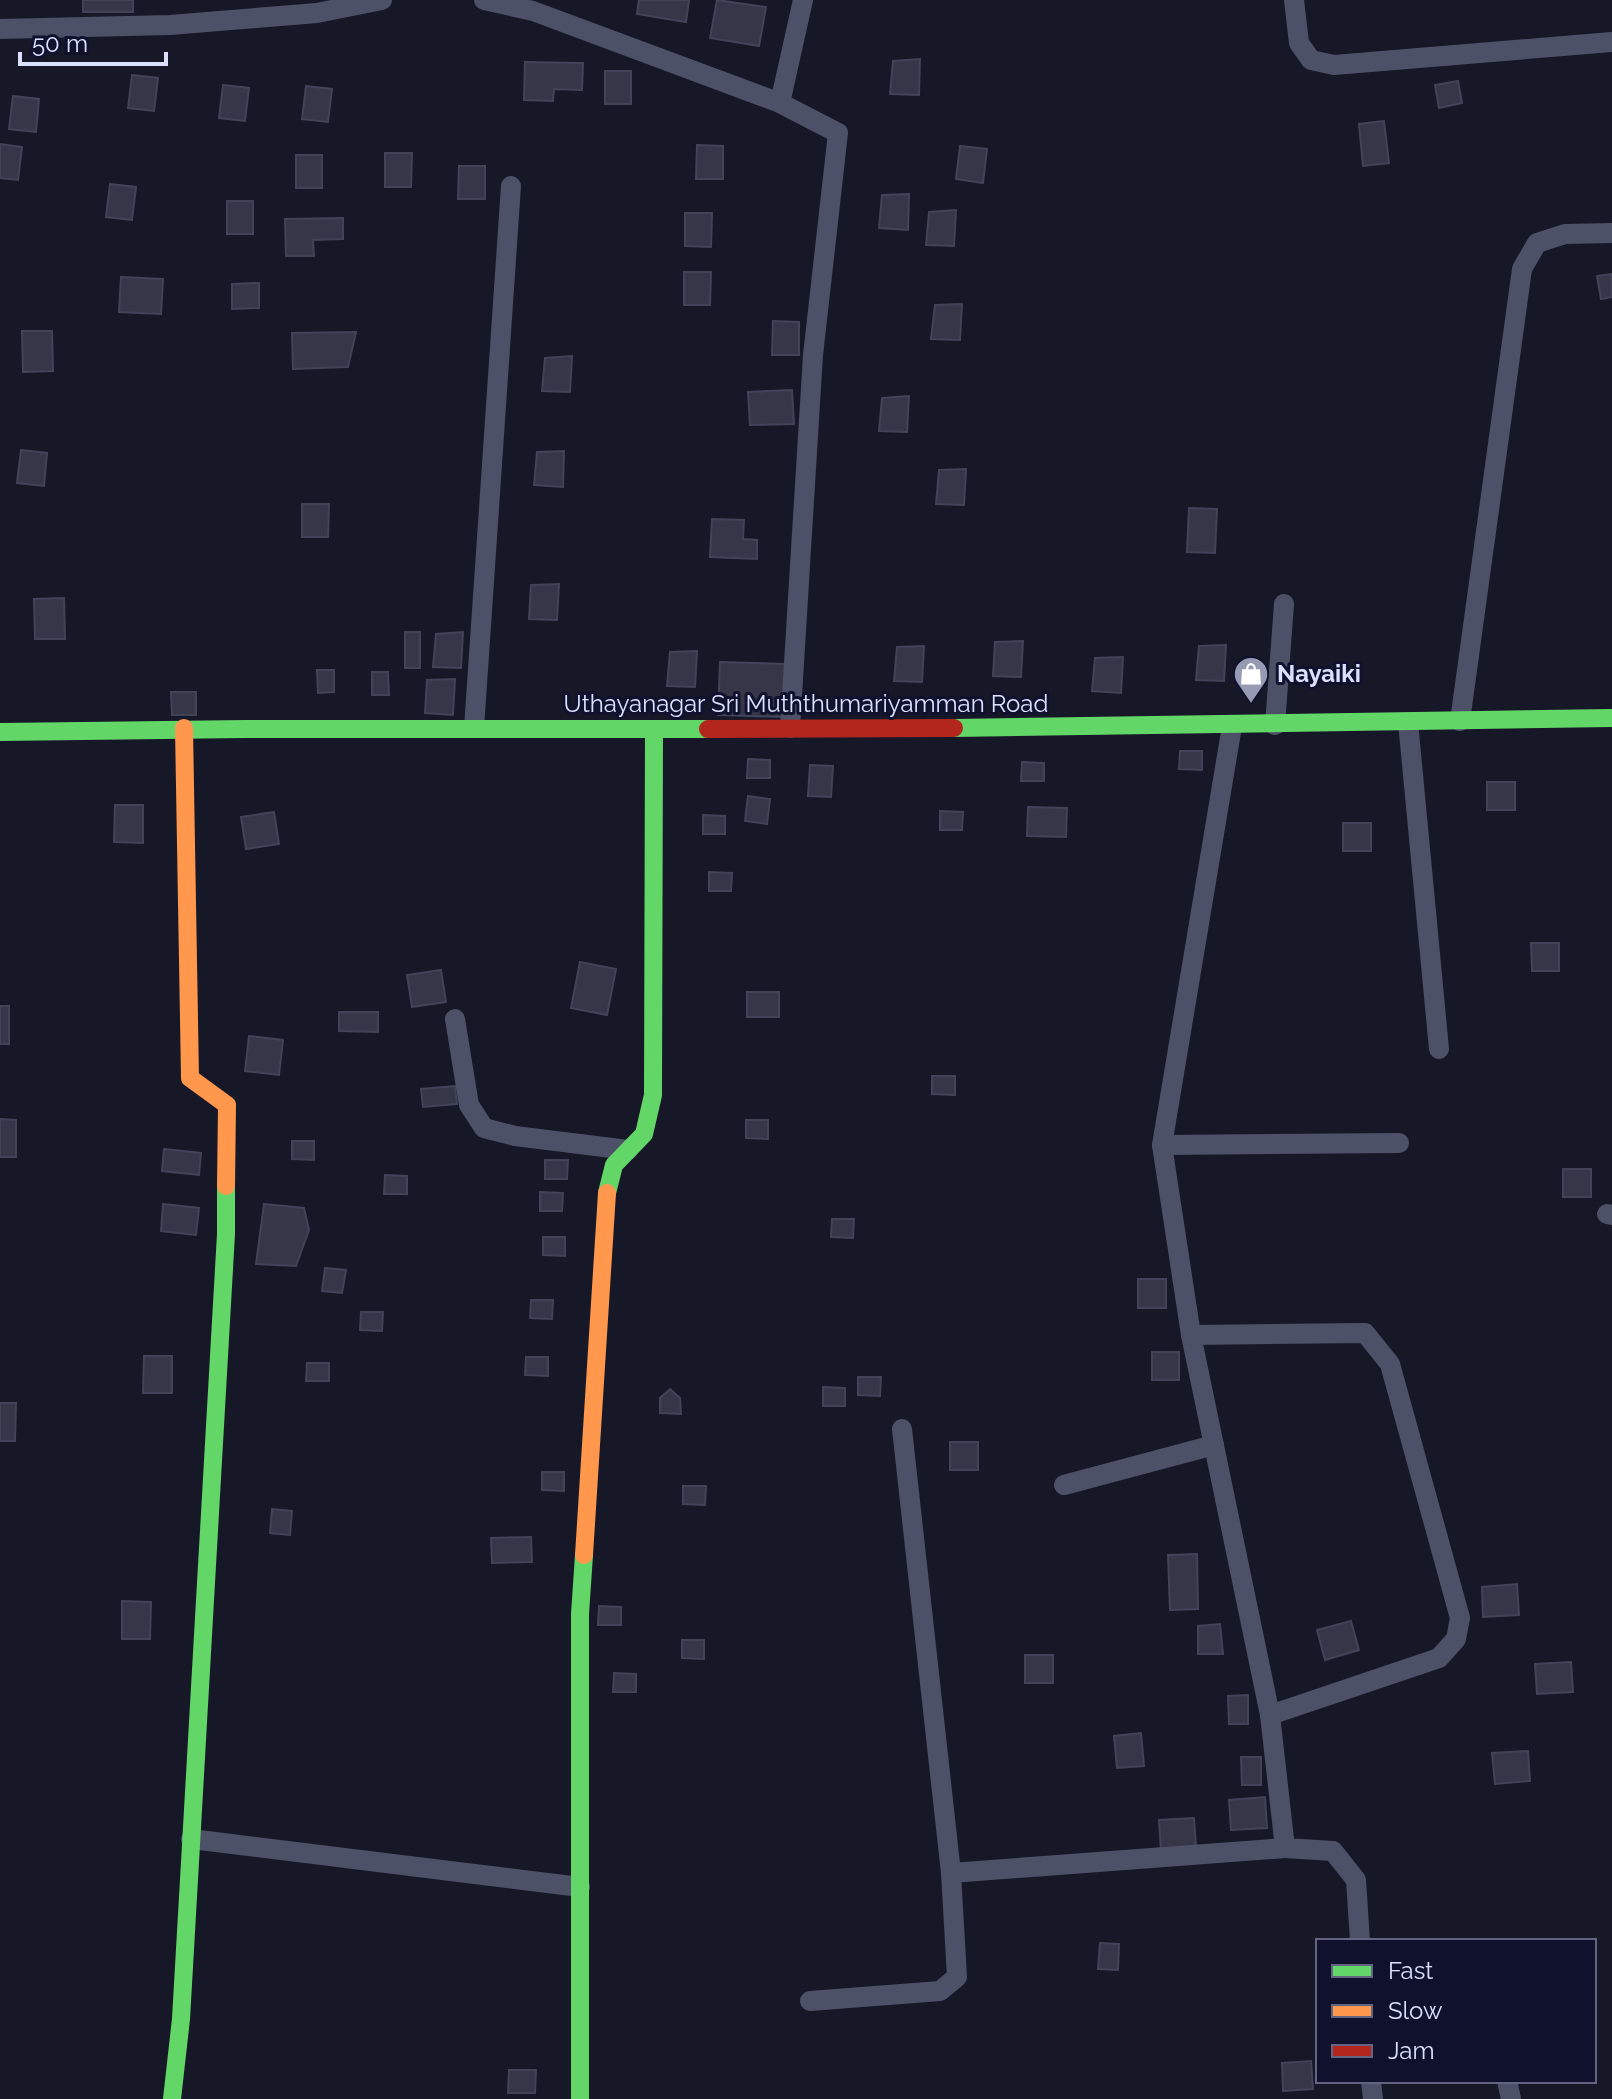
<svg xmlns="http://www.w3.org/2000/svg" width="1612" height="2099" viewBox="0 0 1612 2099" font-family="Raleway,sans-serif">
<rect width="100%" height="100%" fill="#161827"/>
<!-- building -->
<g fill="#353748" stroke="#414359" stroke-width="2">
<rect x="83" y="0" width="50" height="12"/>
<polygon points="639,0 689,0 686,22 637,14"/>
<polygon points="717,0 766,7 759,46 710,38"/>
<polygon points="920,59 919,95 890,94 893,61"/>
<polygon points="525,62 583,63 582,90 554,89 553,101 524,100"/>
<rect x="605" y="71" width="26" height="33"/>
<polygon points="132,75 158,78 154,111 128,108"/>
<polygon points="1458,81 1462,103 1439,108 1435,85"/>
<polygon points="223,85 249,88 245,121 219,118"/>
<polygon points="306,86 332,89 328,122 302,119"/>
<polygon points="13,96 39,99 36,132 9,129"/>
<polygon points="1384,121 1389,163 1363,166 1359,124"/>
<polygon points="0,144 22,147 18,180 0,178"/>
<polygon points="697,145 723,146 723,179 696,179"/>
<polygon points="960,146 987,149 983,183 956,179"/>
<polygon points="385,153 412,153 411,187 385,187"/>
<rect x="296" y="155" width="26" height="33"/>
<polygon points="459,166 485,166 485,199 458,199"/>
<polygon points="110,184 136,187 132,220 106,217"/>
<polygon points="909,194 908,230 879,228 882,195"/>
<rect x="227" y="201" width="26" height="33"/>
<polygon points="956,210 954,246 926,245 929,212"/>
<polygon points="685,213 712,213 711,247 685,246"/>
<polygon points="343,218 343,239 313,240 314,256 286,256 285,219"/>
<polygon points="684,272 711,272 710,305 684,305"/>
<polygon points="1612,274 1612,297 1601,299 1597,276"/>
<polygon points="121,277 163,279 161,314 119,312"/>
<polygon points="259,283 259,308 232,309 232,284"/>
<polygon points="962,304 960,340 931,339 935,305"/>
<polygon points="773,321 799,322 799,355 772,355"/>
<polygon points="22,331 52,331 53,371 23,372"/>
<polygon points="356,332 348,367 293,369 292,333"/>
<polygon points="572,356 570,392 542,391 545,358"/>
<polygon points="792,390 794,424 750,425 748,392"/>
<polygon points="909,396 907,432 879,431 882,398"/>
<polygon points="21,450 47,453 44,486 17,483"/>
<polygon points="564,451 563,487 534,485 537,452"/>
<polygon points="966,469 964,505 936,504 939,470"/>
<polygon points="302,504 329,504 328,537 302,537"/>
<polygon points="1189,508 1217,509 1215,553 1187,552"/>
<polygon points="712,519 744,520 743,539 757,540 757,559 710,557"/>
<polygon points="559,584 557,620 529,619 531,585"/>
<polygon points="64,598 65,639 35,639 34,599"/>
<rect x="405" y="632" width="15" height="36"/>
<polygon points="463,632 461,668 433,667 436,634"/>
<polygon points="1023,641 1021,677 993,676 995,642"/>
<polygon points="1226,645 1224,681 1196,680 1199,646"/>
<polygon points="924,646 922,682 894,681 897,647"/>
<polygon points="697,651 695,687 667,686 670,652"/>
<polygon points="1123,657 1121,693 1092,691 1095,658"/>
<polygon points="720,662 785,664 783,717 718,715"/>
<polygon points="317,670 334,670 334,692 318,693"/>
<polygon points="372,672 388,672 389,695 372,695"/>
<polygon points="455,679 453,715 425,713 427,680"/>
<polygon points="171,692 196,692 196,715 172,715"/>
<polygon points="1180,751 1202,751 1202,770 1179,769"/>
<polygon points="748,759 770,760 770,778 747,778"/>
<polygon points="1022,762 1044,763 1044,781 1021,781"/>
<polygon points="810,765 833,766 831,797 808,796"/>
<rect x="1487" y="782" width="28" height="28"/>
<polygon points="748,796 770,799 767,824 745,821"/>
<polygon points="115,805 143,805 143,843 114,842"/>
<polygon points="1028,807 1067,808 1066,837 1027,836"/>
<polygon points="940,811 963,812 962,830 940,830"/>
<polygon points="274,812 279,844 246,849 241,817"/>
<polygon points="703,815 725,816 725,834 703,834"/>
<rect x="1343" y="823" width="28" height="28"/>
<polygon points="709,872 732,873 731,891 709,891"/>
<polygon points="1531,943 1559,943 1559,971 1532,971"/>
<polygon points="580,962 616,969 607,1015 571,1008"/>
<polygon points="441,970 446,1002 412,1007 407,975"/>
<rect x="747" y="992" width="32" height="25"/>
<rect x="0" y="1006" width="9" height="38"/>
<polygon points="339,1012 378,1012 378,1032 339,1031"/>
<polygon points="249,1036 283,1040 279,1075 245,1071"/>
<polygon points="932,1076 955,1076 955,1095 932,1094"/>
<polygon points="455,1086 457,1104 423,1107 421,1089"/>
<polygon points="0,1119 16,1120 16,1157 0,1157"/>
<polygon points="746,1120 768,1120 768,1139 746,1138"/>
<polygon points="292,1141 314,1141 314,1160 292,1159"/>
<polygon points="164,1149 201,1153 199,1175 162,1171"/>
<polygon points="545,1160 568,1160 567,1179 545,1179"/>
<rect x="1563" y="1169" width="28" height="28"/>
<polygon points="385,1175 407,1176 407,1194 384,1194"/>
<polygon points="540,1192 563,1193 562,1211 540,1211"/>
<polygon points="163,1204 199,1208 196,1235 161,1231"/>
<polygon points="264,1204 304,1208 309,1230 296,1266 256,1264"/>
<polygon points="832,1219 854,1219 853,1238 831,1237"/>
<polygon points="543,1237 565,1237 565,1256 543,1255"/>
<polygon points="325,1268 346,1270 342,1293 322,1291"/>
<rect x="1138" y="1279" width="28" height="29"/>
<polygon points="531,1300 553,1300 552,1319 530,1318"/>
<polygon points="361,1312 383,1312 382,1331 360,1330"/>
<rect x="1152" y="1352" width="27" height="28"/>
<polygon points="144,1356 172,1356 172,1393 143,1393"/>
<polygon points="526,1357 548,1357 548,1376 525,1375"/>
<polygon points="307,1363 329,1363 329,1381 306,1381"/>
<polygon points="858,1377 881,1377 880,1396 858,1395"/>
<polygon points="823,1387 845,1388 845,1406 823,1406"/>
<polygon points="670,1389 680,1398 681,1414 660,1413 660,1398"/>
<polygon points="0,1403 16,1403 15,1441 0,1441"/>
<rect x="950" y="1442" width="28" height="28"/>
<polygon points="542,1472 564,1472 564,1491 542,1490"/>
<polygon points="683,1486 706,1486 705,1505 683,1504"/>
<polygon points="272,1509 292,1511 290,1535 270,1533"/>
<polygon points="531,1537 532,1562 492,1563 491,1538"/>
<polygon points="1197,1554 1198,1609 1170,1610 1168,1555"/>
<polygon points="1517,1584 1519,1615 1483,1617 1482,1587"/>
<polygon points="122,1601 151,1602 150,1639 122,1639"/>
<polygon points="599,1606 621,1607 621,1625 598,1625"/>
<polygon points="1351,1621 1359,1650 1325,1660 1317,1630"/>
<polygon points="1220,1624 1223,1654 1198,1654 1198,1626"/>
<polygon points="682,1640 704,1640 704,1659 682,1658"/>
<rect x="1025" y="1655" width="28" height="28"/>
<polygon points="1571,1662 1573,1692 1537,1694 1535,1664"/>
<polygon points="614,1673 636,1674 636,1692 613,1692"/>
<polygon points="1248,1695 1248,1724 1229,1724 1228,1696"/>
<polygon points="1141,1733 1144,1766 1117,1768 1114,1736"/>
<polygon points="1528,1751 1530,1781 1495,1784 1492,1753"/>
<polygon points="1241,1757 1261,1757 1261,1785 1242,1785"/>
<polygon points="1265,1797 1267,1828 1231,1830 1229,1800"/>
<polygon points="1194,1818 1196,1848 1161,1851 1159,1820"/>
<polygon points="1100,1943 1119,1944 1118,1970 1098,1969"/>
<polygon points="1311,2061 1313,2089 1283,2091 1282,2063"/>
<polygon points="509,2070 536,2070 535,2093 508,2093"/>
</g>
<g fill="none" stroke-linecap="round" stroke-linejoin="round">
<!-- street -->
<g stroke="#4c5167" stroke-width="20">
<polyline points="484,0 533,11 780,103"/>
<polyline points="1294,0 1299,43 1311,60 1334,65 1612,42"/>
<polyline points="0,29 170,25 317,13 382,0"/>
<polyline points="1460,721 1522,269 1537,243 1565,234 1612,233"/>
<polyline points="1408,722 1439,1049"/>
<polyline points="1275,725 1284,604"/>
<polyline points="1232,726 1162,1145 1191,1335 1270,1715 1285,1848 1333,1851 1356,1880 1360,1941"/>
<polyline points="474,728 511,186"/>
<polyline points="790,728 813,355 838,133 780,103 803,0"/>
<polyline points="455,1019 469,1105 484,1128 515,1136 628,1150"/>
<polyline points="1162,1145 1399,1143"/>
<polyline points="1607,1214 1612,1215"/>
<polyline points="1191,1335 1365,1333 1390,1364 1460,1618 1456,1639 1439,1658 1270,1715"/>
<polyline points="902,1429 951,1873"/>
<polyline points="1064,1485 1214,1445"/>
<polyline points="191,1839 580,1887"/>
<polyline points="810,2001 940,1991 957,1977 951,1873 1285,1848"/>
<polyline points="1371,2081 1373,2099"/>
<polyline points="1507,2081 1511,2099"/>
</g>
<!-- fast -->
<g stroke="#63d668" stroke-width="18">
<polyline points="954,728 1612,718"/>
<polyline points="0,732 246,729 708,729"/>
<polyline points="607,1193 614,1165 644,1134 653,1095 654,729"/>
<polyline points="172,2099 181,2019 226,1234 226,1186"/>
<polyline points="580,2099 580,1614 584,1555"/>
</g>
<!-- slow -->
<g stroke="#ff974d" stroke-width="18">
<polyline points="184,728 190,1078 227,1105 226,1186"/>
<polyline points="584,1555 607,1193"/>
</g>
<!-- jam -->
<polyline stroke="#b3261e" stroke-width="18" points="708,729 954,728"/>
</g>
<!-- icons -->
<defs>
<symbol id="shop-pin" viewBox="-11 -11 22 30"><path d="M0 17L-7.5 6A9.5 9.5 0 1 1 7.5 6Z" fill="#979ab3" stroke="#10122d"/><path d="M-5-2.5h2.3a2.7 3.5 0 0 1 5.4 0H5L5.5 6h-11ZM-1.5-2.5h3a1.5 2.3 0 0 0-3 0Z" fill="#fff"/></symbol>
</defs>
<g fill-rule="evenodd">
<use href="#shop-pin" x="1231" y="654" width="40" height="54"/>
</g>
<g text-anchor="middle" stroke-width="6" stroke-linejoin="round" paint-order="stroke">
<!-- poi labels -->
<g font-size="24" font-weight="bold" fill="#dce0ff" stroke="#10122d" text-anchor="start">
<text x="1277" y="682">Nayaiki</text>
</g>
<!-- street labels -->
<g font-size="24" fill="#dce0ff" stroke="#10122d">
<text x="806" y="712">Uthayanagar Sri Muththumariyamman Road</text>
</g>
</g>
<!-- legend -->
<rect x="1316" y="1939" width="280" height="144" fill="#10122d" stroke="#626481" stroke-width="2"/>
<rect x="1332" y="1965" width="40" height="12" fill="#63d668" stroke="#626481" stroke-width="2"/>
<text x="1388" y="1979" font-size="24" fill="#dce0ff">Fast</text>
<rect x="1332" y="2005" width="40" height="12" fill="#ff974d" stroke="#626481" stroke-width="2"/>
<text x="1388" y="2019" font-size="24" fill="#dce0ff">Slow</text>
<rect x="1332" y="2045" width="40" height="12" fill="#b3261e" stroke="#626481" stroke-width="2"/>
<text x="1388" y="2059" font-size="24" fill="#dce0ff">Jam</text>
<!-- scale -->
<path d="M20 52v12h146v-12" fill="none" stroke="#dce0ff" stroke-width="4"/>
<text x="32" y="52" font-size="24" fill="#dce0ff" stroke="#10122d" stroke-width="6" paint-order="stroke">50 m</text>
</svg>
